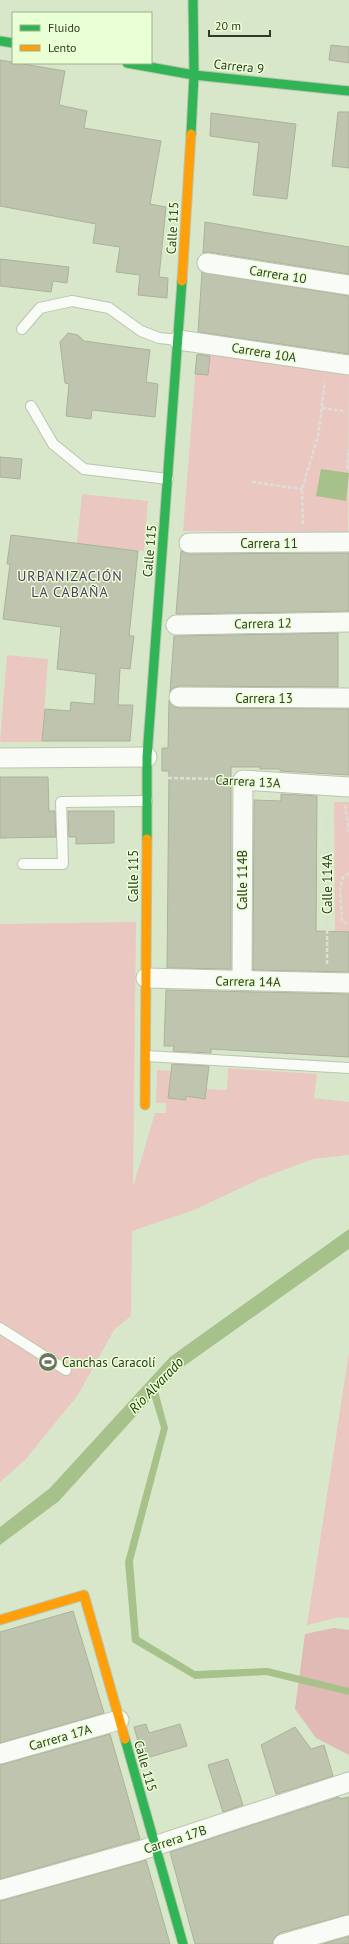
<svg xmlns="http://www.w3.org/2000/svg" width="349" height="1944" viewBox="0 0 349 1944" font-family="'PT Sans',sans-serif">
<rect width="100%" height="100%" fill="#d8e7ca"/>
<!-- green -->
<g fill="#eac8c1">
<polygon points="211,352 349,372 348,532 183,531 196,364 202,364 203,358 210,359"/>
<polygon points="82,494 148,501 144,551 77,543"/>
<polygon points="7,655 48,659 42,742 0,742"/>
<polygon points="334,802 349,802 349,932 335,932"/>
<polygon points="136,922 133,1187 155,1113 166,1113 166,1103 156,1103 157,1070 171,1071 168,1098 186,1100 187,1096 205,1099 206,1089 227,1090 228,1068 317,1074 314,1098 349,1102 349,1155 313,1159 262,1178 194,1210 132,1231 131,1316 114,1330 78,1395 25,1460 0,1482 0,924"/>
<polygon points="349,1352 349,1618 340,1617 307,1625"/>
</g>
<!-- forest -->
<polygon fill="#e1bab5" points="334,1628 349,1630 349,1755 316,1738 295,1709 305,1634"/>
<!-- water -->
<g fill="#a6c28a">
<polygon points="321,469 349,473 346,501 316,496"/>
<polygon points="349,1229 349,1249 180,1369 158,1391 168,1428 133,1561 139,1637 195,1671 268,1668 349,1688 349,1695 266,1675 195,1679 132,1642 125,1562 161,1428 152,1398 59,1501 0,1545 0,1527 50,1488 170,1357"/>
</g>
<!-- building -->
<g fill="#bec4ad" stroke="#abb29a">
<polygon points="331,45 349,47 349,63 329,60"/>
<polygon points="0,60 65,71 59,105 87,111 84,128 161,141 150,204 166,207 159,277 168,278 167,298 138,295 140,275 116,272 120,247 93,243 96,224 0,206"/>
<polygon points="338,112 349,112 349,168 332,166"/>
<polygon points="211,113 296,124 287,199 253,195 259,143 210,136"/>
<polygon points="205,222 349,247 349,274 209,252 203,253"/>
<polygon points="0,259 69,267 67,283 53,281 51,292 0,286"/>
<polygon points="202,272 349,296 349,354 198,332"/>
<polygon points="68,333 78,335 84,341 150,350 146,382 158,384 155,417 92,410 91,419 66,416 69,384 65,383 60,342"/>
<polygon points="197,354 210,356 208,375 195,374"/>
<polygon points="0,457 22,459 20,479 0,477"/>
<polygon points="11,535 138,551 129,636 134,636 130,669 120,668 118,705 133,705 130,741 42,741 45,709 70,711 71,702 94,704 96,674 57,669 61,627 3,619 10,564 7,564"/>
<polygon points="181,551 189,554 349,553 349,611 176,614"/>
<polygon points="338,633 338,687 179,686 173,688 170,692 174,636"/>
<polygon points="169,700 173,706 179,708 349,709 349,775 280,771 280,769 260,769 260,767 231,767 231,969 167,968 169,771 162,771 162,748 168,748"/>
<polygon points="0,777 48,777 49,811 55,811 56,837 0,838"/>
<polygon points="281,794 317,796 316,931 349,932 349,972 253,970 254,800 281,801"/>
<polygon points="68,811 114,811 114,843 76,844 76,837 69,837"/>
<polygon points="166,990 349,994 349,1057 211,1049 211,1053 173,1051 174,1046 164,1046"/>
<polygon points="172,1064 209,1066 205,1099 186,1096 186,1100 168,1098"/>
<polygon points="73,1611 104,1713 0,1743 0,1632"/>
<polygon points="146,1724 149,1733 180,1724 187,1746 143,1759 134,1727"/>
<polygon points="295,1727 311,1749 324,1745 333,1776 276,1794 261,1745"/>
<polygon points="110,1734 140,1839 0,1879 0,1765"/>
<polygon points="228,1759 243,1805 223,1812 208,1765"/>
<polygon points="339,1797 340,1799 349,1797 349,1914 280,1933 275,1937 272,1944 195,1944 170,1852"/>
<polygon points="146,1860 170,1944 0,1944 0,1901"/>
<polygon points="349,1936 349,1944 323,1944"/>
</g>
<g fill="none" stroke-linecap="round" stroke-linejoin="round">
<defs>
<g id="lane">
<polyline points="22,329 40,308 72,301 109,308 141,331 159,338 179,340"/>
<polyline points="31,406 53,444 84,469 168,479"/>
<polyline points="23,864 63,864 61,802 147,801"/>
<polyline points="146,1056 349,1068"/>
<polyline points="0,1328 66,1370"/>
</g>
<g id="street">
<polyline points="207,263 349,285"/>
<polyline points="179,340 349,365"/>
<polyline points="189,543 349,542"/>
<polyline points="176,625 349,622"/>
<polyline points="179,697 349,698"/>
<polyline points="0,758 147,757"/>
<polyline points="146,978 349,983"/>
<polyline points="242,980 243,780 349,787"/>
<polyline points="0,1754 119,1720"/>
<polyline points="0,1890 139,1851 349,1782"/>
<polyline points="283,1944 349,1925"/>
</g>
<g id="fast">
<polyline points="0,41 13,43"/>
<polyline points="127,63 194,75 349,91"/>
<polyline points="191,134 194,75 193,0"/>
<polyline points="147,839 147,757 182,281"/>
<polyline points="125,1739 183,1944"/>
</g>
<g id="slow">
<polyline points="182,281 191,134"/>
<polyline points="145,1105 147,839"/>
<polyline points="0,1620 84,1595 125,1739"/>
</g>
</defs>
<!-- lane casing -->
<use href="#lane" stroke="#bac5ae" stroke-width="12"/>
<!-- street casing -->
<use href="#street" stroke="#bac5ae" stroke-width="21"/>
<!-- fast casing -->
<use href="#fast" stroke="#bac5ae" stroke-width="11"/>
<!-- slow casing -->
<use href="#slow" stroke="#bac5ae" stroke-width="11"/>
<!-- path -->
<g stroke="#dbdfd7" stroke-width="2.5" stroke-dasharray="4 2" stroke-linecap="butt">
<polyline points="322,408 343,411"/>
<polyline points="347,469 349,449"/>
<polyline points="252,482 302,489"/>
<polyline points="303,524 302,489 318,436 325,382"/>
<polyline points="168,778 225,779"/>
<polyline points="345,805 349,832"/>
<polyline points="349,873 343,877 340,888 342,922 349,923"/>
<polyline points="327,964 328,805"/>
</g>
<!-- lane -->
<use href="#lane" stroke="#f9fbf7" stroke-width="10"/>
<!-- street -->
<use href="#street" stroke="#f9fbf7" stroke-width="19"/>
<!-- fast -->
<use href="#fast" stroke="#30b455" stroke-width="9"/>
<!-- slow -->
<use href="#slow" stroke="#ff9f0a" stroke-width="9"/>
</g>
<!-- icons -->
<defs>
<symbol id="stadium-disc" viewBox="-11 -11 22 22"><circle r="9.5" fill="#6b775f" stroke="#e9ffd4"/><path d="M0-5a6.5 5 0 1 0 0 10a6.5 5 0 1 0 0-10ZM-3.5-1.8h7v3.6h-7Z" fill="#fff"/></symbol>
</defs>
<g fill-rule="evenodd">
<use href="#stadium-disc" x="37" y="1351" width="22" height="22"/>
</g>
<g text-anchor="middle" stroke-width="3" stroke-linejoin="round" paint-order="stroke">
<!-- street labels -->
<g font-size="13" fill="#303a25" stroke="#e9ffd4">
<text transform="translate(239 66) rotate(6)" y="5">Carrera 9</text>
<text transform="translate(172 228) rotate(-87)" y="5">Calle 115</text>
<text transform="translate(278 274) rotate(9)" y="5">Carrera 10</text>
<text transform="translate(264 352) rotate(9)" y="5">Carrera 10A</text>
<text x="269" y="548">Carrera 11</text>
<text transform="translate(149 551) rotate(-85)" y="5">Calle 115</text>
<text transform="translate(263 623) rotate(-1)" y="5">Carrera 12</text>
<text x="264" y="703">Carrera 13</text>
<text transform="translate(248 781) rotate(3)" y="5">Carrera 13A</text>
<text transform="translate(133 876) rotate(-90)" y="5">Calle 115</text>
<text transform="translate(242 880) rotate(-90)" y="5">Calle 114B</text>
<text transform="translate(327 884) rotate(-90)" y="5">Calle 114A</text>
<text transform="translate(248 981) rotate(1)" y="5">Carrera 14A</text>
<text transform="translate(60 1737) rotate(-16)" y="5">Carrera 17A</text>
<text transform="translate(146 1766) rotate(74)" y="5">Calle 115</text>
<text transform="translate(175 1839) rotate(-18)" y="5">Carrera 17B</text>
</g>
<!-- poi labels -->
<g font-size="13" fill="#303a25" stroke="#e9ffd4" text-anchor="start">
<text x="62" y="1367">Canchas Caracolí</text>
</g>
<!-- neighbourhood labels -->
<g font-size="14" letter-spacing="1" fill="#55336c" stroke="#e9ffd4">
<text x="70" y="581">URBANIZACIÓN<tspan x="70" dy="16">LA CABAÑA</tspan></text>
</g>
<!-- water labels -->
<g font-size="14" font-style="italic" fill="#1c3000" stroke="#e9ffd4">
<text transform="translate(156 1385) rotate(-46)" y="5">Río Alvarado</text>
</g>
</g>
<!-- legend -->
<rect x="12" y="12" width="140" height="52" fill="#e9ffd4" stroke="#9fb08e"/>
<rect x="20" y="25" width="20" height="6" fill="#30b455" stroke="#9fb08e"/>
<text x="48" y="32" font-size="12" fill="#303a25">Fluido</text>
<rect x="20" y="45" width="20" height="6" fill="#ff9f0a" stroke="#9fb08e"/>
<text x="48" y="52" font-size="12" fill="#303a25">Lento</text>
<!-- scale -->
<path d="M209 30v6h61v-6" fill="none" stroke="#303a25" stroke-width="2"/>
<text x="215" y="30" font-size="12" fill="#303a25" stroke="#e9ffd4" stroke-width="3" paint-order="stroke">20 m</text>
</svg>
